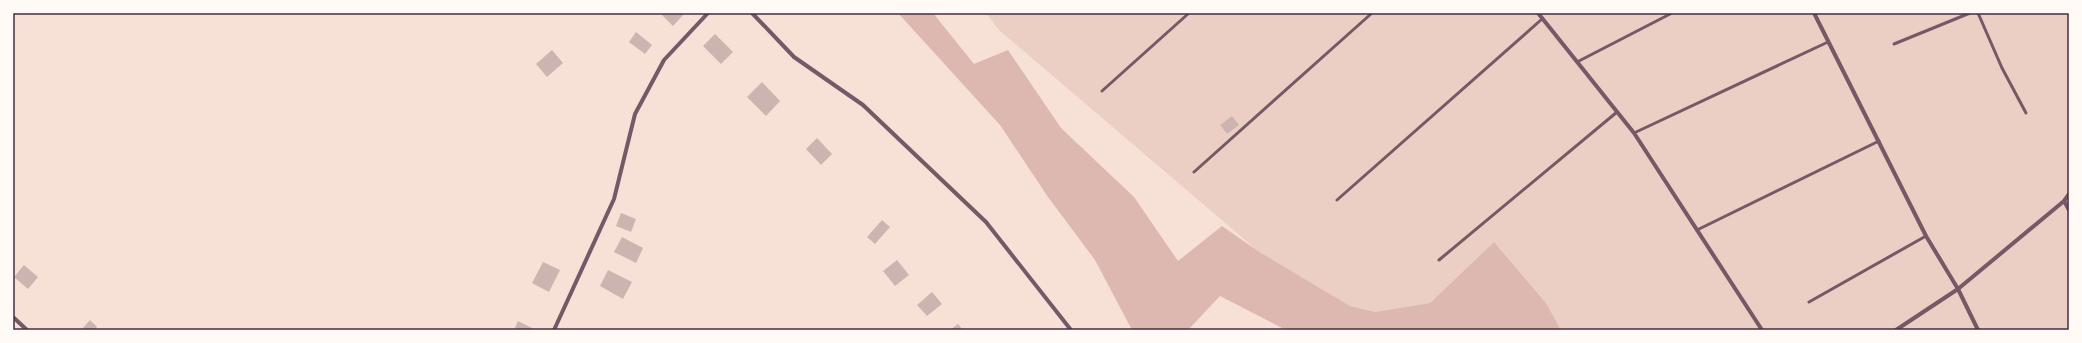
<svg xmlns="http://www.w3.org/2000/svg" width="2082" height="343" viewBox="0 0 2082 343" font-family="'Fira Sans Condensed',sans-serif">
<rect width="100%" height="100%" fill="#f7e1d7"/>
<!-- green -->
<polygon fill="#ebcfc5" points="986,13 2069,13 2069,330 1561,330 1546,303 1494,242 1430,303 1375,312 1350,306 1258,251 999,30"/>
<!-- water -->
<polygon fill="#dcb8b0" points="898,13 933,13 974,64 1008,50 1061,128 1134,197 1178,261 1222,226 1258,251 1350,306 1375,312 1430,303 1494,242 1546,303 1561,330 1286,330 1220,296 1188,330 1132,330 1095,260 1048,197 1000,125"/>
<!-- building -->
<g fill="#ccb4b1">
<polygon points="664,13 685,13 673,26 662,15"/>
<polygon points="636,32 652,45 645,54 629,42"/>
<polygon points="715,34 733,52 721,64 703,46"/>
<polygon points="552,50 563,63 547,77 536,64"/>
<polygon points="762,82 780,101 766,116 747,97"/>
<polygon points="1232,116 1239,125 1227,134 1220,125"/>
<polygon points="817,138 832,154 821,165 806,149"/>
<polygon points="621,213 636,219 631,232 616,226"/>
<polygon points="882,220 890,227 875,244 867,237"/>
<polygon points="622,237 643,248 636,263 614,252"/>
<polygon points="897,260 909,275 895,286 883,271"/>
<polygon points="543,262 560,270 549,292 532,283"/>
<polygon points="24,265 38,277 28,289 14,277"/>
<polygon points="608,270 632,282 623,299 600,286"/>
<polygon points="932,292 942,304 927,316 917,305"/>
<polygon points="90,320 97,327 95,330 81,330"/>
<polygon points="518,321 532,328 531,330 514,330"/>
<polygon points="958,324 963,330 950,330"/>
</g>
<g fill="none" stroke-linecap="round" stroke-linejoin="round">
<!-- service -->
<g stroke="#755966" stroke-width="3">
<polyline points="1978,13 2002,68 2026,113"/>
<polyline points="1894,44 1970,13"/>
<polyline points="1577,62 1672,13"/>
<polyline points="1102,91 1189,13"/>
<polyline points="1634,133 1828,42"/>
<polyline points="1194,172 1372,13"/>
<polyline points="1337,200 1542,19"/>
<polyline points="1697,230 1879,141"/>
<polyline points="1439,260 1617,112"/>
<polyline points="1809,302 1926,236"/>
</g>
<!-- minor -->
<g stroke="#755966" stroke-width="4">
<polyline points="752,13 794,57 863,105 986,222 1071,330"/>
<polyline points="1538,13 1634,133 1762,330"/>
<polyline points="1814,13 1926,236 1958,289 1978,330"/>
<polyline points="2064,201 2069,210"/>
<polyline points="13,317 27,330"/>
<polyline points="554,330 614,199 635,114 664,60 708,13"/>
<polyline points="1896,330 1958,289 2064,201 2069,194"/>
</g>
</g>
<!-- border -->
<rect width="2082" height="343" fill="none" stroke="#fffaf5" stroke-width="28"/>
<rect x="14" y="14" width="2054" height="315" fill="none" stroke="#4a2c40" stroke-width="1.5"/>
</svg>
